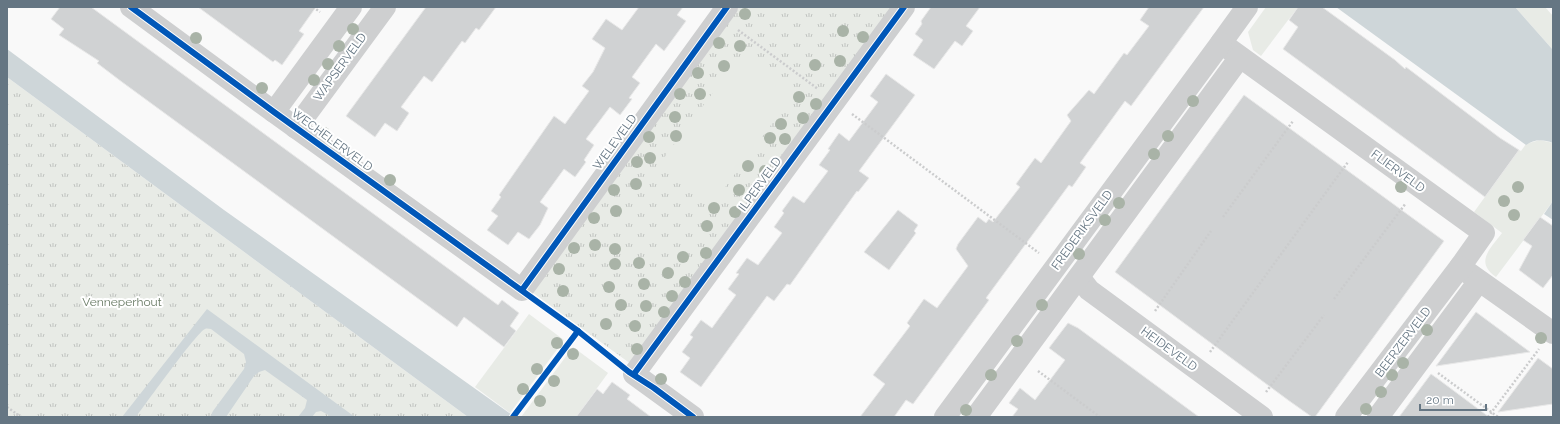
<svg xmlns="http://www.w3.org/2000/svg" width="1560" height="424" viewBox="0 0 1560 424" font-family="Raleway,sans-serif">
<defs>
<pattern id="park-tufts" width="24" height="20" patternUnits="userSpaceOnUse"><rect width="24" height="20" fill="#e8ebe6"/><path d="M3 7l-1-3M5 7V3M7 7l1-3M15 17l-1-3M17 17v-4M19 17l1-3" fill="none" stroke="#c0c3c0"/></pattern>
</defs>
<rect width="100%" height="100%" fill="#f9f9f9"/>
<!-- grass -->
<g fill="#e8ebe6">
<polygon points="1266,7 1298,7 1261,56 1253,50 1248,32"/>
<polygon points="1515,7 1545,7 1553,16 1553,50"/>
<polygon points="721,24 827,103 634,366 528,289"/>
<path d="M1540 140 1553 143V201L1496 277C1474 262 1491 248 1502 233L1474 212 1519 150 1521 151 1526 144Z"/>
<polygon points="529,314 564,340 510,413 475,387"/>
<polygon points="573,347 608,373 576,417 521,417"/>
</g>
<!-- park -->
<g fill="url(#park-tufts)" fill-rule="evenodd">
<path d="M734 7H896L634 366 528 289ZM741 55 794 94 714 202 661 162Z"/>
<polygon points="7,77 468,417 7,417"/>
</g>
<!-- water -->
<g fill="#ced6d9">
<path d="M1336 7H1515L1553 50V143C1543 139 1534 139 1526 145Z"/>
<polygon points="7,49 224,210 515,417 468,417 7,77"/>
<polygon points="1553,201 1553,220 1544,214"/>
<path d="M207 309 355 417H332L321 411 316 412 312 417H298L305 408 307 400 265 370 259 372 254 376 226 417H210L213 411 244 369 246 362 244 354 211 329C209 329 207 328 205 329 197 332 145 405 136 417H122Z"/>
</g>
<!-- building -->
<g fill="#d0d2d3" stroke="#e8e8e8">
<polygon points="60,7 91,7 498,305 502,300 519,313 510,326 516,331 504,347 464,317 457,327 122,82 97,63 99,61 59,35 64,29 51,19"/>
<polygon points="198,7 316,7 299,31 304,34 282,65 275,60 273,62"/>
<polygon points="426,7 496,7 479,30 476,28 465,43 462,41 432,82 424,76 401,107 409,113 397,131 385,123 375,137 346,116"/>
<polygon points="639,7 683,7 677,15 686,21 664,51 656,44 632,77 640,83 629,98 632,99 620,115 610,107 586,139 594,145 584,160 586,162 575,177 564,169 540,202 548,208 540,225 529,239 518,232 508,245 487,230 498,216 491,211 501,197 499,195 554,116 565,124 589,91 582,86 593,72 605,48 592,39 606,19 622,30"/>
<polygon points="931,7 980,7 966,26 973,31 962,46 955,41 934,69 913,55 923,40 915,34 922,24 921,21"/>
<polygon points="1149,7 1204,7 1131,106 1125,101 1080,163 1086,167 1072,187 1069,185 986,298 989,300 913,404 906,400 894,417 860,417 885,384 873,375 910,326 907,323 924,299 937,308 968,266 956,249 958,244 978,217 986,223 989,219 993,222 1020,187 1016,184 1035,158 1041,163 1071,121 1067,115 1089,90 1094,94 1124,53 1127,55 1149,26 1140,20"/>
<polygon points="1298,7 1322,7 1395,60 1405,69 1406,67 1500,138 1519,150 1485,197 1283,49 1298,27 1289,20"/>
<polygon points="886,74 915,95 859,171 869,178 858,192 857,191 790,285 787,284 774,301 767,296 701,387 680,372 690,358 682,352 693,337 690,335 701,320 712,328 736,295 728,289 739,274 736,273 747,258 758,265 782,233 774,227 784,213 782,211 793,196 804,203 828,171 819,165 830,150 828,149 839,133 849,141 878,102 870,96"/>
<polygon points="1244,95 1444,241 1315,417 1312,417 1288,400 1115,272"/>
<polygon points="898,210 918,225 914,231 916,233 889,270 864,252"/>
<polygon points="1540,217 1553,226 1553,275 1543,288 1519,270 1532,246 1523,240"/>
<polygon points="1476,312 1530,352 1436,366"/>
<polygon points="1068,323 1078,328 1199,417 1012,417 1018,409 1009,403 1020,388 1035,400 1065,360 1049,348"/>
<polygon points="1538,358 1553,369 1553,404 1498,412"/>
<polygon points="1431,374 1438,379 1489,417 1399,417"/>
<polygon points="612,382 630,395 627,399 651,417 576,417 597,389 603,394"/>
</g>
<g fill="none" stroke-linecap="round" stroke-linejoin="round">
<!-- path -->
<g stroke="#cbcccd" stroke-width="2.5" stroke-dasharray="2 2" stroke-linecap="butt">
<polyline points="313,7 320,12"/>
<polyline points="738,30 818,89"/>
<polyline points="852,114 1039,253"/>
<polyline points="1223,217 1293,121"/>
<polyline points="1334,299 1406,203"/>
<polyline points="1155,311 1211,231"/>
<polyline points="1210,352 1348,162"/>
<polyline points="1038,371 1100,417"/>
<polyline points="1438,373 1498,417"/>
<polyline points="1266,392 1324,315"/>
<polyline points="7,407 21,417"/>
<polyline points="1488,417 1539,349"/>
</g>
<!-- minor -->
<g stroke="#cecfd0" stroke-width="22">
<polyline points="131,7 274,112 522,290 727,7"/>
<polyline points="1247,7 1221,43 1484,233 1460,267 1553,333"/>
<polyline points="274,112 351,7"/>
<polyline points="296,128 385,7"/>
<polyline points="1079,277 1089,290 1262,417"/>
<polyline points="693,417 634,374 904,7"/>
<polyline points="945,417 1221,43"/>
<polyline points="976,417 1240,57"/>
<polyline points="1346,417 1460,267"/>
<polyline points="1378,417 1479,281"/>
</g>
<defs>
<g id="cycleway">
<polyline points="131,7 274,112 578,331 629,372 654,388 693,417"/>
<polyline points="522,290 727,7"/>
<polyline points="634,374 904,7"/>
<polyline points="513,417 578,331"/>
</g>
</defs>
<!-- cycleway casing -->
<use href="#cycleway" stroke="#fff" stroke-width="8"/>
<!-- cycleway -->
<use href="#cycleway" stroke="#0057b8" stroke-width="6"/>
</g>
<!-- trees -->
<g fill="#a9b3a7">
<circle cx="745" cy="14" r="6"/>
<circle cx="353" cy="29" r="6"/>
<circle cx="843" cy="31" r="6"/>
<circle cx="863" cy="37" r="6"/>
<circle cx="196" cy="38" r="6"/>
<circle cx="719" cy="43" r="6"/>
<circle cx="339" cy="46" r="6"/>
<circle cx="740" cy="46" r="6"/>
<circle cx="840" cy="61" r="6"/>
<circle cx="328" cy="64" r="6"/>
<circle cx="815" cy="65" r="6"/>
<circle cx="724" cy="66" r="6"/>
<circle cx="698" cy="73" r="6"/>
<circle cx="314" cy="80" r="6"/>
<circle cx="262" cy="88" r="6"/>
<circle cx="680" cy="94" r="6"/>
<circle cx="700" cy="94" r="6"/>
<circle cx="799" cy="97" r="6"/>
<circle cx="1193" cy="101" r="6"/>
<circle cx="816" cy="104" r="6"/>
<circle cx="675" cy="117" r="6"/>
<circle cx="803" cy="118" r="6"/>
<circle cx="781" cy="124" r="6"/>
<circle cx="324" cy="133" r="6"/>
<circle cx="676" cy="136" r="6"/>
<circle cx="1168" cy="136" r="6"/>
<circle cx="649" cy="137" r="6"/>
<circle cx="770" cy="138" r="6"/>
<circle cx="785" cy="139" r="6"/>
<circle cx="1154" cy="154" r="6"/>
<circle cx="650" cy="158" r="6"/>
<circle cx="637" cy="162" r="6"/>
<circle cx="748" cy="166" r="6"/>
<circle cx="765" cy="171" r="6"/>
<circle cx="390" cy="180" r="6"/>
<circle cx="636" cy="184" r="6"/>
<circle cx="1401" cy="187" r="6"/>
<circle cx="1518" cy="187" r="6"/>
<circle cx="614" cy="190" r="6"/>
<circle cx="739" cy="190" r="6"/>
<circle cx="1504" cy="201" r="6"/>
<circle cx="1119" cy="203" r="6"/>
<circle cx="714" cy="208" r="6"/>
<circle cx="616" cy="211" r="6"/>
<circle cx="735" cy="212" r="6"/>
<circle cx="1514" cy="215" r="6"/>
<circle cx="594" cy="218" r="6"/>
<circle cx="1105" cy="220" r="6"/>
<circle cx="707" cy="226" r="6"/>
<circle cx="595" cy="245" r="6"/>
<circle cx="574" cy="248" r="6"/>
<circle cx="615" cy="249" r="6"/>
<circle cx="706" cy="253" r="6"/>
<circle cx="1079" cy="254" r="6"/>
<circle cx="683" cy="257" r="6"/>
<circle cx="639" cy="263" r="6"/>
<circle cx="615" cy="264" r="6"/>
<circle cx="559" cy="269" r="6"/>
<circle cx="668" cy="273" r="6"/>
<circle cx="685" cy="282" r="6"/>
<circle cx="644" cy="284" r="6"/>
<circle cx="609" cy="287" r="6"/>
<circle cx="563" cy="291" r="6"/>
<circle cx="672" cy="296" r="6"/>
<circle cx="621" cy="305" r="6"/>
<circle cx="1042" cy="305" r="6"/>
<circle cx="646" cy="306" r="6"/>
<circle cx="664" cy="312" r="6"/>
<circle cx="606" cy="324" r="6"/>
<circle cx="635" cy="326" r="6"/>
<circle cx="1427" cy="330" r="6"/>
<circle cx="1541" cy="338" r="6"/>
<circle cx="1017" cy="341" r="6"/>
<circle cx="557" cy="343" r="6"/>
<circle cx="637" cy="349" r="6"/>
<circle cx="573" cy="354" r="6"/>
<circle cx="1403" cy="363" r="6"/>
<circle cx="537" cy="369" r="6"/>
<circle cx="991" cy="375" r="6"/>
<circle cx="1392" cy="375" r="6"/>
<circle cx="661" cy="379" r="6"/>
<circle cx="554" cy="381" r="6"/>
<circle cx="523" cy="389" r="6"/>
<circle cx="1381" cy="392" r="6"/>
<circle cx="540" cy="401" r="6"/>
<circle cx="1366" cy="409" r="6"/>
<circle cx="966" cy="410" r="6"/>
</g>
<g text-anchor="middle" stroke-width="4" stroke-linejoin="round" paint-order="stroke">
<!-- street labels -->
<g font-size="12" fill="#657683" stroke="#fff">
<text transform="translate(340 67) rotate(-54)" y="4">WAPSERVELD</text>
<text transform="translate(332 140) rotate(36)" y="4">WECHELERVELD</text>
<text transform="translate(615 142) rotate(-54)" y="4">WELEVELD</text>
<text transform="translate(1398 171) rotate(36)" y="4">FLIERVELD</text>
<text transform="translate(760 184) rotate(-54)" y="4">ILPERVELD</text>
<text transform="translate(1082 230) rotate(-54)" y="4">FREDERIKSVELD</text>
<text transform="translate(1403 342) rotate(-53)" y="4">BEERZERVELD</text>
<text transform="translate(1169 349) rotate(36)" y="4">HEIDEVELD</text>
</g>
<!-- park labels -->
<g font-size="12" fill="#687a64" stroke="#fff">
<text x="122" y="306">Venneperhout</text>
</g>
</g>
<!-- border -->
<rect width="1560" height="424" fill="none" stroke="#657683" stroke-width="16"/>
<!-- scale -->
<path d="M1420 404v6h66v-6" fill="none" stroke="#657683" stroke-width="2"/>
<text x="1426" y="404" font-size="12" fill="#657683" stroke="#ffffff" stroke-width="3" paint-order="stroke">20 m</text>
</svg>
